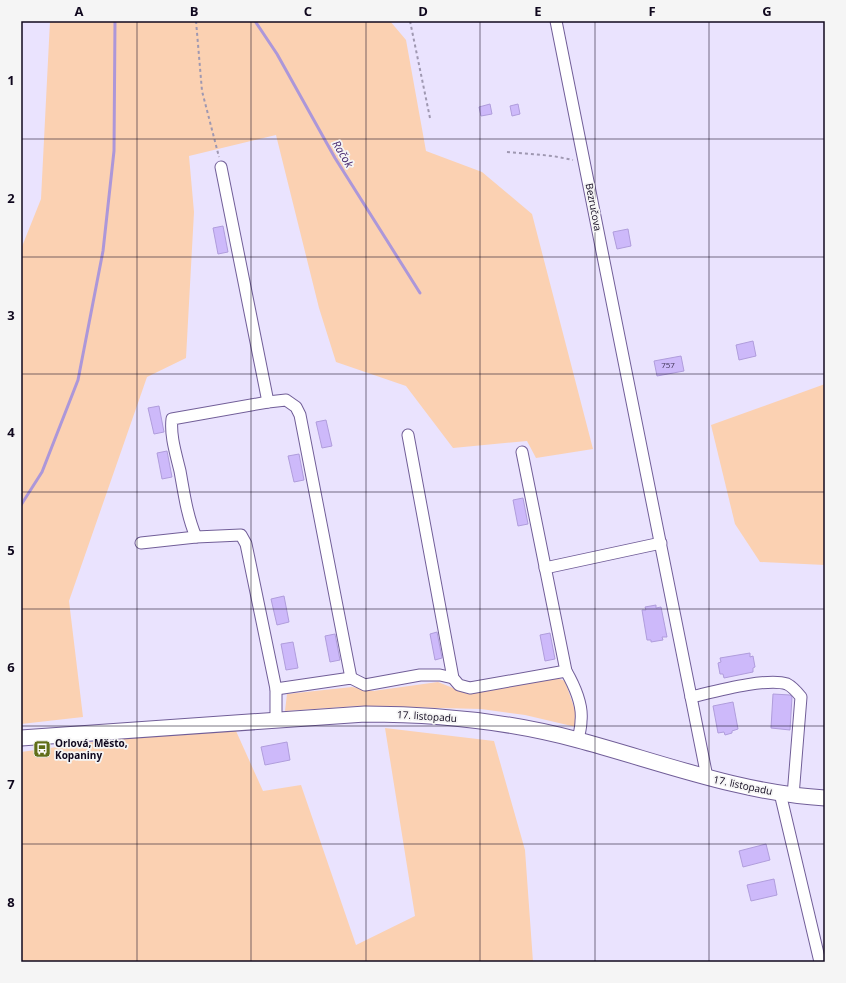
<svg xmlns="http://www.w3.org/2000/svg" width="846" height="983" viewBox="0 0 846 983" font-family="'Open Sans',sans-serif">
<rect width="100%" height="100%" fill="#eae3fe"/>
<!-- green -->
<g fill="#fbd1b2">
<polygon points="50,21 390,21 406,40 426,151 482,172 532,214 593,449 536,458 527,441 453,448 406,386 336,362 319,308 276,135 189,156 194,212 186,358 147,377 69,601 83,717 21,724 21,249 41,199"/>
<polygon points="825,384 825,565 760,562 735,524 711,425"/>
<polygon points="557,678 565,681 577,716 576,727 525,715 481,709 360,706 285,711 287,694 352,687 373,691 438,682 468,694"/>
<polygon points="385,728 494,741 525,850 533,962 21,962 21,752 115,739 236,731 263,791 301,785 356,945 415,916"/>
</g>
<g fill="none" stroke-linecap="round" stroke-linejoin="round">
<!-- stream -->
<g stroke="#ac97d9" stroke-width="3">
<polyline points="255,21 277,54 335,158 420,293"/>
<polyline points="21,505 42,472 78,380 103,251 114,151 115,21"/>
</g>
</g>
<!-- building -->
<g fill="#cdb9fa" stroke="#b09ddc">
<polygon points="490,104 492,114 481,116 479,107"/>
<polygon points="518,104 520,114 512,116 510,106"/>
<polygon points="223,226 228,252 218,254 213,228"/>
<polygon points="628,229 631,246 617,249 613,232"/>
<polygon points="753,341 756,356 739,360 736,345"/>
<polygon points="681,356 684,371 657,376 654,361"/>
<polygon points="159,406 164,432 154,434 148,408"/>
<polygon points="326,420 332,446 322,448 316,422"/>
<polygon points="167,451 172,477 162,479 157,453"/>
<polygon points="299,454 304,480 294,482 288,456"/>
<polygon points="523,498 528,524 518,526 513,500"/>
<polygon points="284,596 289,622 277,625 271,599"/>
<polygon points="656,605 656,608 661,607 667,637 662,637 663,640 651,642 651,640 647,640 642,610 646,610 645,607"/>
<polygon points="437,632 442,658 435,660 430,634"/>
<polygon points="550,633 555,659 545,661 540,635"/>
<polygon points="335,634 340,660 330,662 325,636"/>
<polygon points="293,642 298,668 286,670 281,644"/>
<polygon points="750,653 750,657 753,656 755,667 753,668 753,672 724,678 723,674 720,674 718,663 721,662 720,658"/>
<polygon points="773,694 790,695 792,697 790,730 771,728"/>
<polygon points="733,702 738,729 732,731 732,733 725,735 724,732 718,733 713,706"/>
<polygon points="287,742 290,760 265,765 261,747"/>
<polygon points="766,844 770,860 743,867 739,851"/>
<polygon points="774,879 777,895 751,901 747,885"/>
</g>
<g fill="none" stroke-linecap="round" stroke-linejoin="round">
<defs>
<g id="minor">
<polyline points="556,21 707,777"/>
<polyline points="221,167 268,402"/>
<polyline points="408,435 453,678 459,685 470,688 566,671"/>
<path d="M522 452 566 671C574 685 583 705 581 721 581 728 579 734 578 740"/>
<path d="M196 537C187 516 184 493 180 471 176 454 170 436 172 419L268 402 286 400 296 407 300 415 351 678"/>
<polyline points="141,543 196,537 241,535 246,544 276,689 276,720"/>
<polyline points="545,568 661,543"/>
<polyline points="276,689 351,678 365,685 420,675 440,675 453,678"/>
<path d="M691 697C713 692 767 677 787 684 793 687 797 692 801 697L793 796"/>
<polyline points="780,793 820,962"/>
</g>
<path id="secondary" d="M21 738 365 714C437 714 508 721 578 740 660 762 740 793 825 798"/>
</defs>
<!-- minor casing -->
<use href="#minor" stroke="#715e98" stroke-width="13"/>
<!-- secondary casing -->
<use href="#secondary" stroke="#715e98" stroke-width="17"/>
<!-- path -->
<g stroke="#9f98b1" stroke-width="2" stroke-dasharray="3 3" stroke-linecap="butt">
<polyline points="196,21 202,91 219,157"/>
<polyline points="410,21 430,118"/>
<polyline points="507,152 553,156 573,160"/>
</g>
<!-- minor -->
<use href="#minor" stroke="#fff" stroke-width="11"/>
<!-- secondary -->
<use href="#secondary" stroke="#fff" stroke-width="15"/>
</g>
<!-- grid -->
<path fill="none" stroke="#10081e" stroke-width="1" stroke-opacity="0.55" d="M137 21V962M251 21V962M366 21V962M480 21V962M595 21V962M709 21V962M21 139H825M21 257H825M21 374H825M21 492H825M21 609H825M21 726H825M21 844H825"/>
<!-- icons -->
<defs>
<symbol id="bus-square" viewBox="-11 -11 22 22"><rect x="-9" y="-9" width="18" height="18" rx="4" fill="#606e18" stroke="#f5f5f5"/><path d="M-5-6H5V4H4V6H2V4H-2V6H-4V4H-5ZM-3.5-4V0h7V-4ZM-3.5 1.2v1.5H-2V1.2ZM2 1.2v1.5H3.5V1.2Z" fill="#fff"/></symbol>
</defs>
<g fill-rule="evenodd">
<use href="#bus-square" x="32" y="739" width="20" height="20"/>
</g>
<g text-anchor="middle" stroke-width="3.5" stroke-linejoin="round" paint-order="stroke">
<!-- number labels -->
<g font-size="8" fill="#3f3455">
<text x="668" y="368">757</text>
</g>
<!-- street labels -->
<g font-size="10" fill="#10081e" stroke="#f5f5f5">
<text transform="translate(594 207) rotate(79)" y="4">Bezručova</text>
<text transform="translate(427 716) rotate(4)" y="4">17. listopadu</text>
<text transform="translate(743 785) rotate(12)" y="4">17. listopadu</text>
</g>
<!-- poi labels -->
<g font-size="10" font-weight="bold" fill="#10081e" stroke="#f5f5f5" text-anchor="start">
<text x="55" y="747">Orlová, Město,<tspan x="55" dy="12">Kopaniny</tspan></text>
</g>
<!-- water labels -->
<g font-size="11" font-style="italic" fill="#381663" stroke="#f5f5f5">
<text transform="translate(343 154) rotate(59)" y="4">Račok</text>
</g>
</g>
<!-- border -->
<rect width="846" height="983" fill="none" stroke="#f5f5f5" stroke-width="44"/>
<rect x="22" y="22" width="802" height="939" fill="none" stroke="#10081e" stroke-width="1.5"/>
<g font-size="13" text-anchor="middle" font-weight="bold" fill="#10081e">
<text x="79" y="16">A</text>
<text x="194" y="16">B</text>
<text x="308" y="16">C</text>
<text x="423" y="16">D</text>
<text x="538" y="16">E</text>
<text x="652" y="16">F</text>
<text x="767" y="16">G</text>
<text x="11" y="85">1</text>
<text x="11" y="203">2</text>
<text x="11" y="320">3</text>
<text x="11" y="437">4</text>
<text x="11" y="555">5</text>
<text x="11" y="672">6</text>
<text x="11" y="789">7</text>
<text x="11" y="907">8</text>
</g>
</svg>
